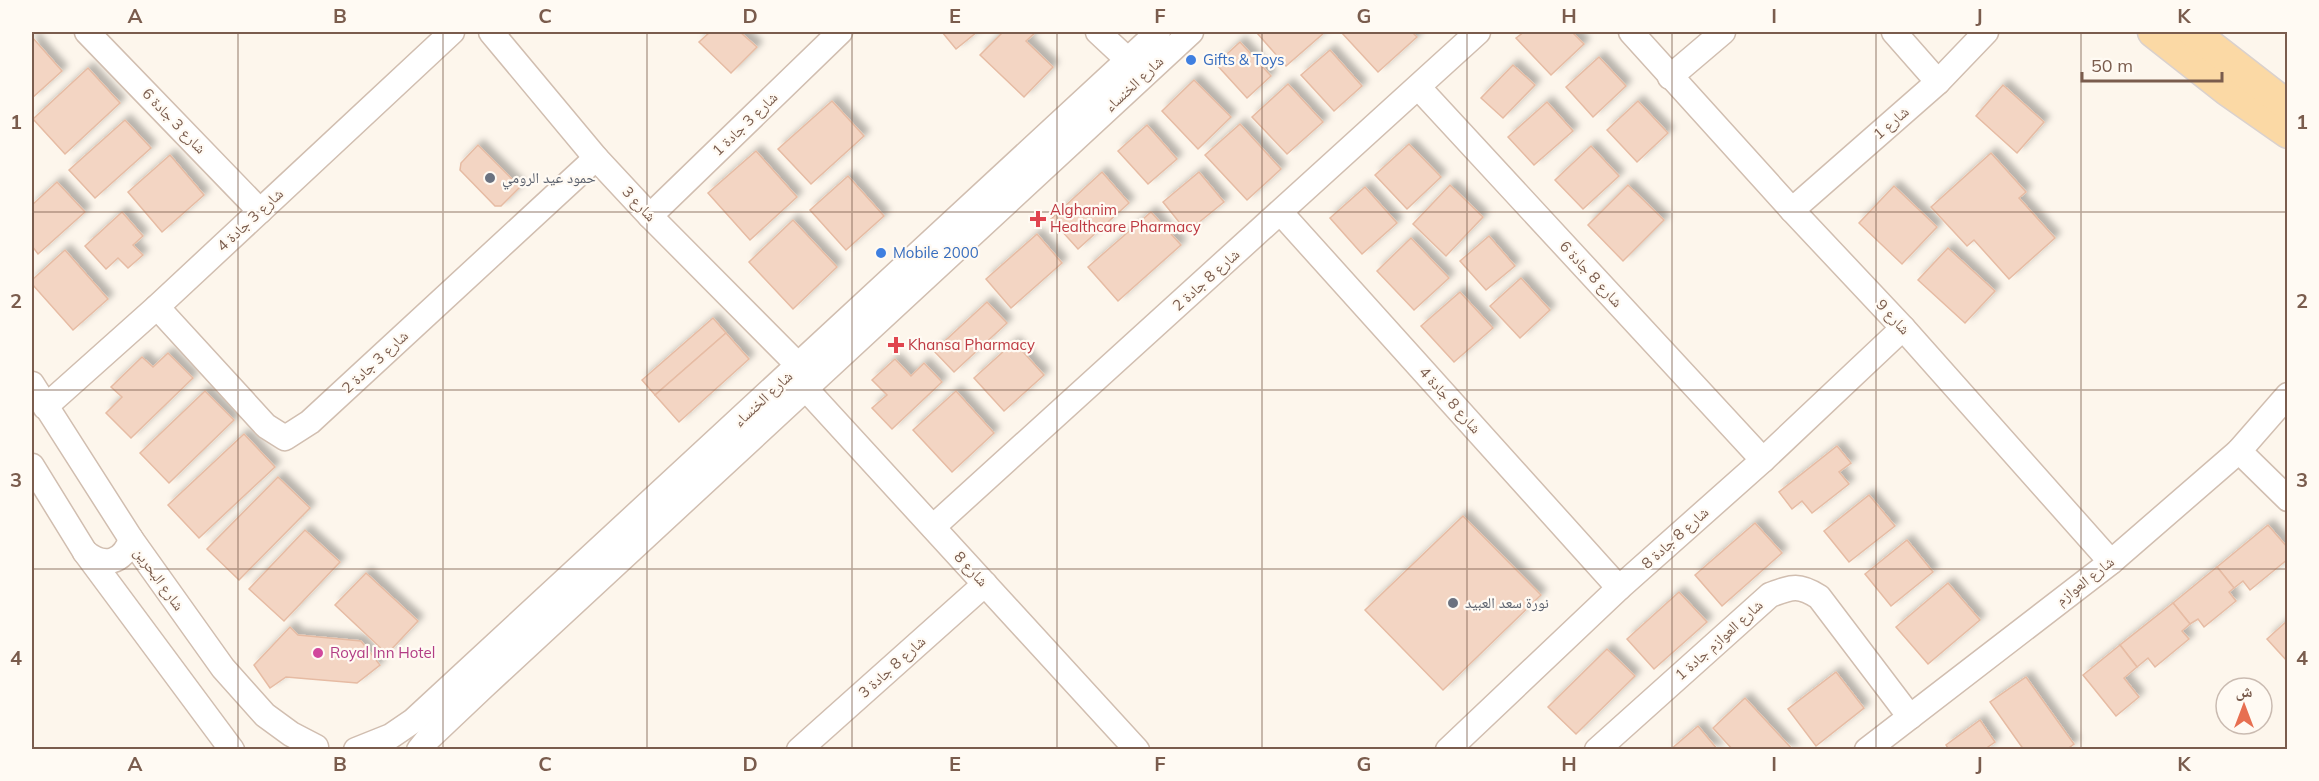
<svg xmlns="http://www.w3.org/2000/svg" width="2319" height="781" viewBox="0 0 2319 781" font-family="Mulish,'Noto Naskh Arabic',sans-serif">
<defs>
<filter id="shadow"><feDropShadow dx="5.5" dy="-5.5" stdDeviation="3" flood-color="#0004"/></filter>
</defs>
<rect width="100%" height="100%" fill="#fdf6ec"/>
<!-- building -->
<g fill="#f3d5c3" stroke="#e6bba3" stroke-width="1.5" filter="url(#shadow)">
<polygon points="710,32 740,32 757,47 731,73 699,42"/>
<polygon points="942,32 977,32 956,49"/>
<polygon points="1003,32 1036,32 1026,41 1053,67 1024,97 980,55"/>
<polygon points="1259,32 1325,32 1286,66 1257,33"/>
<polygon points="1341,32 1412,32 1417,37 1378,72"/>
<polygon points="1524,32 1572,32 1584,44 1551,75 1516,38"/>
<polygon points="32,37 62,71 32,98"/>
<polygon points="1240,42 1271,76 1247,98 1216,64"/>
<polygon points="1330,50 1362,86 1334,111 1301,75"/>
<polygon points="1599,57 1626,86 1593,117 1566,87"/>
<polygon points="1513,65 1535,85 1503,118 1481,98"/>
<polygon points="88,68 120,103 65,154 33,119"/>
<polygon points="1194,80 1231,117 1198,149 1162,111"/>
<polygon points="1288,84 1323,122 1287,154 1252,117"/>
<polygon points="2003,85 2044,122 2017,153 1976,116"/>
<polygon points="832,101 864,136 811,184 778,149"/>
<polygon points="1638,101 1668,133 1637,162 1607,130"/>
<polygon points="1547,102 1573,131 1534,165 1508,137"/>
<polygon points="125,120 151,148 95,198 69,170"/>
<polygon points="1240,124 1281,169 1247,200 1205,155"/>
<polygon points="1147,125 1177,159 1148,184 1118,151"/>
<polygon points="1409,144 1441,177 1407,209 1375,175"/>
<polygon points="478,145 520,187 501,206 495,206 460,170 461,163"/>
<polygon points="1591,146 1619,176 1583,209 1555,180"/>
<polygon points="756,151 797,197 750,240 708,193"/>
<polygon points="1991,153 2026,192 2019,198 2055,238 2009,279 1974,240 1967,246 1931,207"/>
<polygon points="170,155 204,195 162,232 128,192"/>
<polygon points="1102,172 1129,203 1078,249 1051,219"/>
<polygon points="1199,172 1224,202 1187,232 1163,202"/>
<polygon points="848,176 884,216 846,250 810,210"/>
<polygon points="57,182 85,212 38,254 32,246 32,205"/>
<polygon points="1450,185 1483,217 1446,256 1413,224"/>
<polygon points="1628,185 1664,220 1623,261 1588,225"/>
<polygon points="1894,186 1937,227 1902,264 1859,223"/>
<polygon points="1365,187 1397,223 1362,254 1330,218"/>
<polygon points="122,212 143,236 133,245 143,255 128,268 118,258 106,269 85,246"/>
<polygon points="1151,212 1181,245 1118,301 1088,267"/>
<polygon points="793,220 837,267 793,309 749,262"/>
<polygon points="1037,234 1062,263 1011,308 986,279"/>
<polygon points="1489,236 1515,266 1486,290 1460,261"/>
<polygon points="1411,238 1449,278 1414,310 1377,271"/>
<polygon points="1948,248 1995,291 1965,323 1918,280"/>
<polygon points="65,250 108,299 73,330 32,284 32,280"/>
<polygon points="1521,278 1550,310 1520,338 1490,306"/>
<polygon points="1460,292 1493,328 1454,362 1421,326"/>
<polygon points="987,302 1007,323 954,372 934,351"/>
<polygon points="713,318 726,333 655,395 642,380"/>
<polygon points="726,333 749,359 679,422 655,395"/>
<polygon points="1014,342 1044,375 1004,411 974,378"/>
<polygon points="168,353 193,378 131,438 106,413 122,397 111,387 142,357 153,367"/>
<polygon points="895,359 911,376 924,363 942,382 892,429 872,408 887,395 872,380"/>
<polygon points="205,391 234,420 169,483 140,453"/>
<polygon points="956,391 994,433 952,472 913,430"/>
<polygon points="244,434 275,467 199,538 168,505"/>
<polygon points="1837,446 1851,463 1839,472 1849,484 1812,513 1802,501 1792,509 1779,492"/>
<polygon points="278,477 310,508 239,580 207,549"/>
<polygon points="1869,495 1895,526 1849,562 1824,531"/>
<polygon points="1463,516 1541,595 1443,690 1365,610"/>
<polygon points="1755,523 1782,553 1722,606 1695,575"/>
<polygon points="2268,525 2288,548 2288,559 2250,590 2243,581 2234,588 2217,567"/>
<polygon points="305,530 340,562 284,621 249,589"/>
<polygon points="1907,540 1933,572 1891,606 1865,574"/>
<polygon points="2217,567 2234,588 2229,592 2236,601 2204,627 2198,619 2190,624 2173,603"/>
<polygon points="366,573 418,621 387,654 335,605"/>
<polygon points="1948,583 1980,620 1928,664 1896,627"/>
<polygon points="1679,592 1707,622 1654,669 1627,639"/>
<polygon points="2173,603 2190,624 2182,631 2189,639 2155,667 2148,658 2137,667 2120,645"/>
<polygon points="2287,621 2288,622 2288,662 2267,639"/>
<polygon points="290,627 298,635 361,641 380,665 357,683 286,677 270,688 254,665"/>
<polygon points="2120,645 2137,667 2124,678 2139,697 2116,716 2083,675"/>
<polygon points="1607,649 1635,676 1576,734 1548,707"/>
<polygon points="1836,672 1864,708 1816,746 1788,709"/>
<polygon points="2026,677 2074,744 2066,750 2024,750 1990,702"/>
<polygon points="1745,698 1793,750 1733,750 1713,728"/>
<polygon points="1980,720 1995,742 1988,747 1989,750 1949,750 1946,745"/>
<polygon points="1698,726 1718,750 1670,750"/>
</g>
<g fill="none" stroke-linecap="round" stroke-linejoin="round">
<defs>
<g id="minor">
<polyline points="87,32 260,211"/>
<polyline points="491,32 596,158 650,216 799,366"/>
<polyline points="1098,32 1128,60"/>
<polyline points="1631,32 1792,210 1903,328 2111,562"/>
<polyline points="1894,32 1938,82"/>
<polyline points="1670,77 1723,32"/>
<polyline points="1419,88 1763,460"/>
<polyline points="1792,210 1938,82 1986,32"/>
<polyline points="1281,213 1619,588"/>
<polyline points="650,216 840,32"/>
<polyline points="157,307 266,426 285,438 310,422 596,158"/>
<polyline points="32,384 131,539 223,668 265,715 291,734 316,747"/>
<polyline points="806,389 1137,750"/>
<polyline points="45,407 157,307 452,32"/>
<polyline points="2239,451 2288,499"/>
<polyline points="32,466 85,552 232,750"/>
<polyline points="933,527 1478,32"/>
<path d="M85 552C104 568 123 563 131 539"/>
<polyline points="356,750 391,736 413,721 1158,32"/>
<polyline points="419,750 427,740 483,687 1191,32"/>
<polyline points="799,750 985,584"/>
<polyline points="1448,750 1619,588 1763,460 1903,328"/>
<path d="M1597 750 1770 595C1792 587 1798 584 1819 597L1910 717"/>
<polyline points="1867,750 2111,562 2239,451 2288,395"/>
</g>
<g id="major">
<polyline points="2153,32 2228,91 2288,133"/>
<polyline points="2193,32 2288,106"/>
</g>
</defs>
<!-- minor casing -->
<use href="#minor" stroke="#d1beb0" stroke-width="27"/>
<!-- major casing -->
<use href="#major" stroke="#dad1cd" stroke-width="33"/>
<!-- minor -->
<use href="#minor" stroke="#fff" stroke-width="24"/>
<!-- major -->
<use href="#major" stroke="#fbd9a5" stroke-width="30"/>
</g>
<!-- grid -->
<path fill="none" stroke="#7a5c4d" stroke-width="1.5" stroke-opacity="0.55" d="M238 32V750M443 32V750M647 32V750M852 32V750M1057 32V750M1262 32V750M1467 32V750M1672 32V750M1876 32V750M2081 32V750M32 212H2288M32 390H2288M32 569H2288"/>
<!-- markers -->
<g fill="#3f7fe0" stroke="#fffaf3" stroke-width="2">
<circle cx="1191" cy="60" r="6"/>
<circle cx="881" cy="253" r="6"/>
</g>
<g fill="#6b7280" stroke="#fffaf3" stroke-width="2">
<circle cx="490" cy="178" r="6"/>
<circle cx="1453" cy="603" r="6"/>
</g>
<g fill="#e0444e" stroke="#fffaf3" stroke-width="2">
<path d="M1035 210h6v6h6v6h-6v6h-6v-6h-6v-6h6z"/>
<path d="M893 336h6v6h6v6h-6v6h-6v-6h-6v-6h6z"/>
</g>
<circle fill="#d1479c" stroke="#fffaf3" stroke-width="2" cx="318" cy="653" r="6"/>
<g text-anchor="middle" stroke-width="4.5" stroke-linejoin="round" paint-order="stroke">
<!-- shop labels -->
<g font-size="15" fill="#366cbe" stroke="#fffaf3" text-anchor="start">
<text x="1203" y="65">Gifts &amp; Toys</text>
<text x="893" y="258">Mobile 2000</text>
</g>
<!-- street labels -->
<g font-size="15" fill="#7a5c4d" stroke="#fffaf3">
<text transform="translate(1134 84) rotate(-43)" y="5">شارع الخنساء</text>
<text transform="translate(174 121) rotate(46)" y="5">شارع 3 جادة 6</text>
<text transform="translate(1891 123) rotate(-41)" y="5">شارع 1</text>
<text transform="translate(745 124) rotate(-44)" y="5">شارع 3 جادة 1</text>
<text transform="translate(639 204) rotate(47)" y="5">شارع 3</text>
<text transform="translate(250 220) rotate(-43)" y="5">شارع 3 جادة 4</text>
<text transform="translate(1591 274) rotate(47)" y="5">شارع 8 جادة 6</text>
<text transform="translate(1206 280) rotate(-42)" y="5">شارع 8 جادة 2</text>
<text transform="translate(1893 317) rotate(47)" y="5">شارع 9</text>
<text transform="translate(375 362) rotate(-43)" y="5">شارع 3 جادة 2</text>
<text transform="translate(763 399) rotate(-43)" y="5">شارع الخنساء</text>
<text transform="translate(1450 400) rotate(48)" y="5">شارع 8 جادة 4</text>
<text transform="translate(1675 538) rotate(-42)" y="5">شارع 8 جادة 8</text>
<text transform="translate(971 569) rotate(47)" y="5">شارع 8</text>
<text transform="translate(159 579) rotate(54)" y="5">شارع البحرين</text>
<text transform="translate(2085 581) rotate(-38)" y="5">شارع العوازم</text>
<text transform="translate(1719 640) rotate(-42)" y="5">شارع العوازم جادة 1</text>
<text transform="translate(892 667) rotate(-42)" y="5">شارع 8 جادة 3</text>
</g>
<!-- worship labels -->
<g font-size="15" fill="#5b616d" stroke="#fffaf3" text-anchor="start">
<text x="502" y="183">حمود عيد الرومي</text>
<text x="1465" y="608">نورة سعد العبيد</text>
</g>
<!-- health labels -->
<g font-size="15" fill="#be3a42" stroke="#fffaf3" text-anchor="start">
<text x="1050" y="215">Alghanim<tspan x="1050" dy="17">Healthcare Pharmacy</tspan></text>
<text x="908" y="350">Khansa Pharmacy</text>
</g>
<!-- hotel labels -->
<g font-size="15" fill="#b23c85" stroke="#fffaf3" text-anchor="start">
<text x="330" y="658">Royal Inn Hotel</text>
</g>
</g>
<!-- border -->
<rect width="2319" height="781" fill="none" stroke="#fffaf3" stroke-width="66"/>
<!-- north arrow -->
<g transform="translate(2244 706)"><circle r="28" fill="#fffaf3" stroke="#cabbb1" stroke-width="1.5"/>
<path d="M0-4.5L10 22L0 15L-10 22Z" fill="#e76f51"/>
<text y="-9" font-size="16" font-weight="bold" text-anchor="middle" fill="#7a5c4d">ش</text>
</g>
<!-- scale -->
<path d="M2082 72v9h140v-9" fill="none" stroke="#7a5c4d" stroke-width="3"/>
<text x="2091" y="72" font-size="18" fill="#7a5c4d" stroke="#fffaf3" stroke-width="4.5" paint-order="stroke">50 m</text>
<rect x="33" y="33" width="2253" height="715" fill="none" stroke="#7a5c4d" stroke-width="2"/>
<g font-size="20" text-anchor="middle" font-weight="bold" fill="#7a5c4d">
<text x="135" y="23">A</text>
<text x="340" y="23">B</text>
<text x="545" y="23">C</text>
<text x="750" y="23">D</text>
<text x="955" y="23">E</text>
<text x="1160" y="23">F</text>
<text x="1364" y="23">G</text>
<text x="1569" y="23">H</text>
<text x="1774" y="23">I</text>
<text x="1979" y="23">J</text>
<text x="2184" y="23">K</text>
<text x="16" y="129">1</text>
<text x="2302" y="129">1</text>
<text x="16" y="308">2</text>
<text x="2302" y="308">2</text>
<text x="16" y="487">3</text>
<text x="2302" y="487">3</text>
<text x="16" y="665">4</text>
<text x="2302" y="665">4</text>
<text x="135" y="771">A</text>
<text x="340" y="771">B</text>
<text x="545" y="771">C</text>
<text x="750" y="771">D</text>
<text x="955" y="771">E</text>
<text x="1160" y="771">F</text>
<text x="1364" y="771">G</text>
<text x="1569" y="771">H</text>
<text x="1774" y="771">I</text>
<text x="1979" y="771">J</text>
<text x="2184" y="771">K</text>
</g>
</svg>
